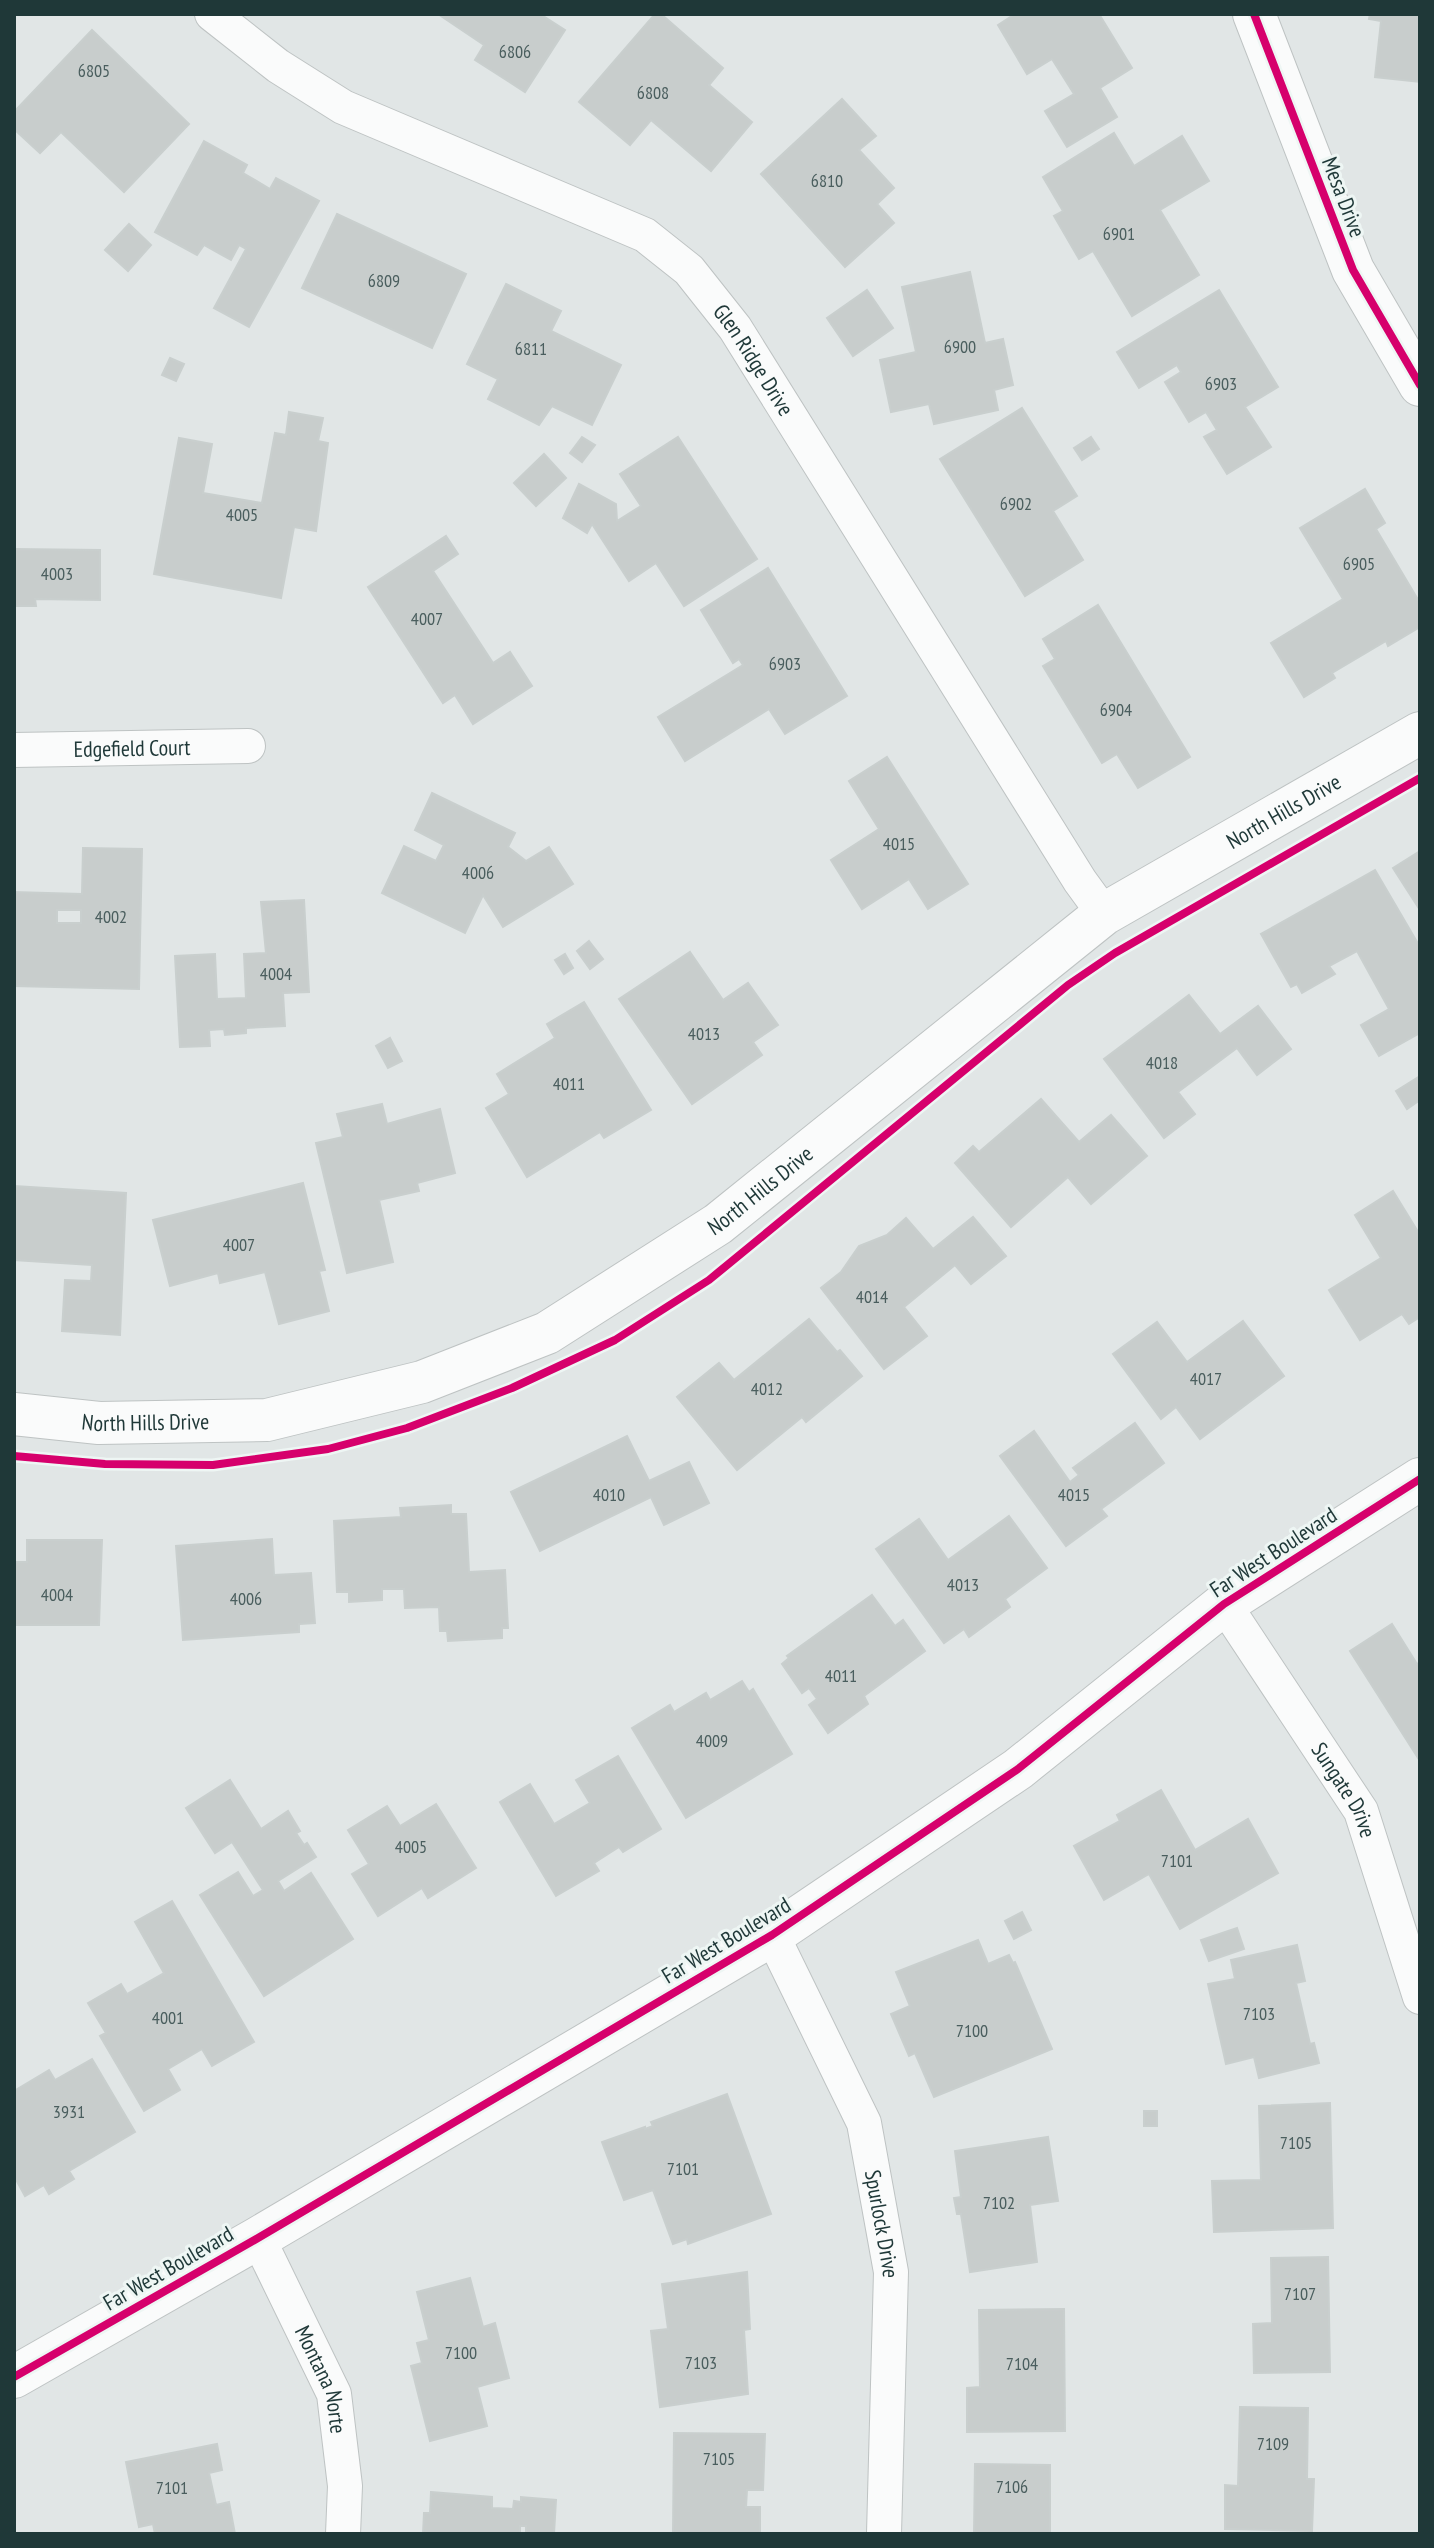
<svg xmlns="http://www.w3.org/2000/svg" width="1434" height="2548" viewBox="0 0 1434 2548" font-family="'PT Sans Narrow',sans-serif">
<rect width="100%" height="100%" fill="#e1e6e6"/>
<!-- building -->
<g fill="#c8cdcc" stroke="#c9cfce" stroke-width="2" fill-rule="evenodd">
<polygon points="438,14 540,14 565,30 525,92 475,60 484,45"/>
<polygon points="655,14 661,14 723,68 709,85 752,122 711,171 651,120 630,145 579,102"/>
<polygon points="1015,14 1099,14 1132,68 1100,88 1117,117 1067,147 1045,111 1074,94 1052,59 1027,74 998,25"/>
<polygon points="1370,14 1420,14 1420,82 1375,77 1381,21 1369,19"/>
<polygon points="92,30 189,124 124,192 61,132 40,153 14,129 14,112"/>
<polygon points="842,99 876,136 859,150 894,188 877,204 894,223 845,267 761,174"/>
<polygon points="1114,133 1134,166 1182,136 1209,181 1160,210 1199,275 1132,316 1093,251 1079,259 1054,216 1063,211 1043,177"/>
<polygon points="204,141 247,165 243,173 270,189 276,178 319,201 249,327 214,308 246,249 239,245 231,260 204,245 197,255 155,232"/>
<polygon points="337,214 466,274 432,348 302,288"/>
<polygon points="129,224 151,245 128,271 105,250"/>
<polygon points="970,272 985,343 1003,339 1013,385 994,390 998,410 934,424 929,404 891,412 880,360 916,352 902,287"/>
<polygon points="506,284 561,311 551,331 621,365 592,425 552,406 539,425 488,399 498,379 467,364"/>
<polygon points="867,290 893,328 853,356 827,318"/>
<polygon points="1219,290 1278,387 1245,407 1271,447 1227,474 1204,437 1217,430 1206,412 1189,422 1165,382 1181,372 1177,365 1139,388 1117,352"/>
<polygon points="170,358 184,364 176,381 162,375"/>
<polygon points="1022,408 1077,496 1053,511 1083,560 1025,596 940,459"/>
<polygon points="289,412 323,418 318,441 328,443 316,531 294,527 281,598 154,574 179,438 212,444 203,493 262,503 275,433 286,435"/>
<polygon points="582,437 595,445 582,462 570,453"/>
<polygon points="678,437 757,559 684,606 656,563 629,581 592,524 587,533 563,518 579,484 616,504 617,521 641,506 620,474"/>
<polygon points="1091,437 1099,449 1082,460 1074,448"/>
<polygon points="544,454 566,478 536,506 514,483"/>
<polygon points="1365,489 1385,523 1376,529 1420,603 1420,627 1388,646 1386,641 1332,673 1335,678 1304,697 1271,643 1343,599 1300,528"/>
<polygon points="446,536 458,554 433,571 493,663 510,652 532,686 473,724 455,695 443,703 368,587"/>
<polygon points="14,549 100,550 100,600 35,599 36,606 14,606"/>
<polygon points="768,568 847,696 785,734 769,709 685,761 658,717 743,665 739,659 733,663 701,610"/>
<polygon points="1098,605 1190,757 1138,788 1117,754 1102,763 1043,666 1055,659 1043,639"/>
<polygon points="887,757 968,884 928,909 909,879 862,909 831,860 879,829 849,781"/>
<polygon points="432,793 515,833 508,847 526,861 549,847 573,884 503,927 483,895 465,933 382,893 404,846 436,861 444,845 415,830"/>
<path d="M83 848 142 849 139 989 14 986V892L82 894ZM57 910H81V923H57Z"/>
<polygon points="1420,851 1420,910 1393,868"/>
<polygon points="1375,870 1420,947 1420,1033 1379,1056 1361,1025 1389,1009 1357,951 1329,966 1335,974 1302,993 1297,984 1291,987 1261,934"/>
<polygon points="304,900 309,992 283,993 285,1026 246,1028 246,1033 225,1035 224,1029 209,1030 210,1046 180,1047 175,956 215,954 217,999 246,998 244,954 266,953 261,902"/>
<polygon points="589,941 603,959 590,969 577,951"/>
<polygon points="690,952 723,1000 748,983 778,1025 753,1042 762,1055 692,1104 619,999"/>
<polygon points="565,954 573,968 564,974 555,960"/>
<polygon points="1189,995 1220,1034 1258,1006 1291,1049 1257,1075 1237,1048 1178,1092 1195,1114 1164,1138 1104,1059"/>
<polygon points="584,1002 651,1110 604,1138 600,1132 527,1177 486,1108 509,1094 497,1074 555,1038 547,1024"/>
<polygon points="390,1038 402,1061 388,1068 376,1046"/>
<polygon points="1420,1076 1420,1100 1407,1109 1396,1091"/>
<polygon points="1041,1099 1079,1142 1111,1115 1147,1156 1091,1204 1068,1177 1011,1227 955,1163 973,1146 979,1152"/>
<polygon points="382,1104 387,1124 440,1109 455,1173 417,1183 419,1191 379,1200 393,1262 347,1273 316,1143 343,1137 337,1114"/>
<polygon points="303,1183 325,1270 319,1271 329,1311 279,1324 265,1272 220,1283 218,1273 170,1286 153,1220"/>
<polygon points="14,1186 126,1193 120,1335 62,1331 65,1280 91,1281 92,1265 14,1260"/>
<polygon points="1393,1191 1420,1235 1420,1317 1409,1324 1402,1314 1360,1340 1329,1290 1381,1258 1355,1215"/>
<polygon points="973,1217 1006,1256 971,1284 955,1265 904,1307 927,1336 884,1369 821,1288 841,1272 859,1246 887,1235 906,1218 933,1249"/>
<polygon points="809,1319 837,1352 840,1350 862,1376 806,1422 802,1417 737,1470 677,1397 719,1363 734,1380"/>
<polygon points="1243,1321 1284,1376 1200,1439 1176,1407 1161,1419 1113,1354 1157,1322 1187,1362"/>
<polygon points="1135,1423 1164,1463 1101,1509 1107,1516 1066,1546 1000,1456 1034,1431 1070,1482 1079,1475 1073,1468"/>
<polygon points="627,1436 649,1481 689,1462 709,1503 664,1525 651,1497 540,1551 511,1492"/>
<polygon points="451,1505 451,1514 466,1514 469,1572 505,1570 508,1628 502,1628 502,1638 448,1641 447,1631 440,1631 439,1607 405,1608 404,1589 382,1589 382,1600 349,1602 349,1592 337,1592 334,1521 401,1517 400,1508"/>
<polygon points="1009,1516 1047,1568 1005,1599 1010,1607 969,1637 964,1629 944,1643 876,1549 919,1519 948,1560"/>
<polygon points="272,1539 274,1575 311,1573 315,1623 299,1624 299,1632 183,1640 176,1546"/>
<polygon points="27,1540 102,1540 99,1625 14,1625 14,1562 27,1562"/>
<polygon points="872,1595 895,1626 903,1620 925,1651 864,1696 868,1704 828,1733 809,1705 817,1699 809,1688 802,1693 782,1664 789,1658 787,1656"/>
<polygon points="1392,1624 1417,1664 1420,1663 1420,1761 1350,1651"/>
<polygon points="742,1681 749,1692 753,1689 792,1754 686,1818 632,1728 670,1705 674,1712 706,1693 710,1700"/>
<polygon points="618,1756 661,1829 623,1852 619,1847 594,1863 599,1871 556,1896 500,1802 530,1784 554,1824 590,1803 576,1780"/>
<polygon points="230,1780 261,1829 288,1811 300,1831 296,1833 304,1845 307,1843 316,1857 278,1881 284,1891 311,1873 353,1939 264,1996 200,1895 238,1872 253,1896 263,1890 232,1842 215,1853 186,1808"/>
<polygon points="1161,1790 1195,1850 1248,1819 1278,1873 1180,1929 1149,1874 1104,1900 1074,1846 1120,1821 1117,1815"/>
<polygon points="436,1804 476,1868 428,1898 422,1888 378,1916 352,1874 369,1864 348,1830 387,1806 400,1826"/>
<polygon points="172,1901 254,2042 212,2066 202,2049 168,2069 180,2090 144,2111 100,2036 106,2033 88,2003 121,1984 127,1994 164,1973 135,1922"/>
<polygon points="1022,1912 1031,1930 1014,1939 1005,1921"/>
<polygon points="1237,1928 1244,1949 1209,1961 1201,1940"/>
<polygon points="978,1940 988,1964 1009,1955 1013,1963 1015,1962 1052,2049 934,2097 915,2053 909,2056 891,2014 910,2006 896,1972"/>
<polygon points="1297,1945 1305,1981 1296,1983 1310,2044 1314,2043 1319,2063 1259,2078 1254,2057 1226,2064 1208,1984 1235,1979 1231,1960"/>
<polygon points="92,2059 135,2132 69,2171 74,2179 49,2194 44,2185 25,2196 14,2176 14,2091 49,2070 55,2080"/>
<polygon points="727,2094 771,2214 688,2244 687,2239 673,2244 653,2190 624,2200 602,2142 645,2127 645,2129 653,2126 651,2122"/>
<polygon points="1330,2103 1333,2228 1214,2232 1212,2181 1261,2180 1259,2106"/>
<rect x="1144" y="2111" width="13" height="15"/>
<polygon points="1048,2137 1058,2201 1030,2205 1037,2262 970,2272 961,2214 957,2214 954,2198 961,2197 955,2151"/>
<polygon points="1328,2257 1330,2372 1254,2373 1253,2324 1272,2323 1271,2258"/>
<polygon points="747,2272 750,2329 744,2330 748,2394 660,2407 651,2331 668,2329 662,2284"/>
<polygon points="470,2278 483,2327 495,2323 509,2378 477,2387 487,2426 430,2441 411,2366 422,2363 417,2343 429,2340 417,2292"/>
<polygon points="1064,2309 1065,2431 967,2432 967,2388 980,2387 979,2310"/>
<polygon points="1240,2407 1308,2408 1307,2479 1314,2479 1312,2531 1225,2529 1225,2485 1238,2486"/>
<polygon points="674,2433 765,2434 763,2490 747,2490 746,2507 760,2507 760,2534 673,2534"/>
<polygon points="217,2444 222,2470 209,2473 216,2505 229,2502 235,2534 155,2534 153,2524 139,2527 126,2462"/>
<polygon points="975,2464 1050,2465 1050,2534 974,2534"/>
<polygon points="431,2492 492,2497 492,2508 513,2509 514,2501 521,2502 521,2497 556,2500 554,2534 526,2533 526,2526 520,2526 520,2534 423,2534 424,2513 430,2513"/>
</g>
<g fill="none" stroke-linecap="round" stroke-linejoin="round">
<defs>
<g id="minor">
<path id="s1" d="M212 14 278 66 343 107 645 235 689 270 735 328 1080 881 1104 914"/>
<path id="s2" d="M14 750 248 746"/>
<path id="s3" d="M1224 1604 1361 1811 1420 1997"/>
<path id="s4" d="M772 1935 864 2123 891 2272 884 2534"/>
<path id="s5" d="M258 2238 334 2394 345 2486 343 2534"/>
</g>
<g id="tertiary">
<polyline points="1254,14 1353,270 1420,385"/>
<path id="s6" d="M14 1414 99 1423 267 1420 422 1382 547 1333 718 1224 1104 914 1420 733"/>
<polyline points="14,2377 258,2238 772,1935 1018,1769 1224,1604 1420,1479"/>
</g>
</defs>
<!-- minor casing -->
<use href="#minor" stroke="#bec3c3" stroke-width="36"/>
<!-- tertiary casing -->
<use href="#tertiary" stroke="#bec3c3" stroke-width="44"/>
<!-- minor -->
<use href="#minor" stroke="#fafbfb" stroke-width="34"/>
<!-- tertiary -->
<use href="#tertiary" stroke="#fafbfb" stroke-width="42"/>
<defs>
<g id="cycleway">
<polyline points="1254,14 1353,270 1420,385"/>
<polyline points="14,1456 105,1464 213,1465 328,1449 407,1428 512,1388 615,1340 709,1280 1068,985 1115,953 1420,778"/>
<polyline points="14,2377 258,2238 772,1935 1018,1769 1224,1604 1420,1479"/>
</g>
</defs>
<!-- cycleway casing -->
<use href="#cycleway" stroke="#eef6f4" stroke-width="13"/>
<!-- cycleway -->
<use href="#cycleway" stroke="#d6006c" stroke-width="8"/>
</g>
<g text-anchor="middle" stroke-width="6" stroke-linejoin="round" paint-order="stroke">
<!-- number labels -->
<g font-size="18" fill="#4a5e5e">
<text x="515" y="58">6806</text>
<text x="94" y="77">6805</text>
<text x="653" y="99">6808</text>
<text x="827" y="187">6810</text>
<text x="1119" y="240">6901</text>
<text x="384" y="287">6809</text>
<text x="960" y="353">6900</text>
<text x="531" y="355">6811</text>
<text x="1221" y="390">6903</text>
<text x="1016" y="510">6902</text>
<text x="242" y="521">4005</text>
<text x="1359" y="570">6905</text>
<text x="57" y="580">4003</text>
<text x="427" y="625">4007</text>
<text x="785" y="670">6903</text>
<text x="1116" y="716">6904</text>
<text x="899" y="850">4015</text>
<text x="478" y="879">4006</text>
<text x="111" y="923">4002</text>
<text x="276" y="980">4004</text>
<text x="704" y="1040">4013</text>
<text x="1162" y="1069">4018</text>
<text x="569" y="1090">4011</text>
<text x="239" y="1251">4007</text>
<text x="872" y="1303">4014</text>
<text x="1206" y="1385">4017</text>
<text x="767" y="1395">4012</text>
<text x="609" y="1501">4010</text>
<text x="1074" y="1501">4015</text>
<text x="963" y="1591">4013</text>
<text x="57" y="1601">4004</text>
<text x="246" y="1605">4006</text>
<text x="841" y="1682">4011</text>
<text x="712" y="1747">4009</text>
<text x="411" y="1853">4005</text>
<text x="1177" y="1867">7101</text>
<text x="1259" y="2020">7103</text>
<text x="168" y="2024">4001</text>
<text x="972" y="2037">7100</text>
<text x="69" y="2118">3931</text>
<text x="1296" y="2149">7105</text>
<text x="683" y="2175">7101</text>
<text x="999" y="2209">7102</text>
<text x="1300" y="2300">7107</text>
<text x="461" y="2359">7100</text>
<text x="701" y="2369">7103</text>
<text x="1022" y="2370">7104</text>
<text x="1273" y="2450">7109</text>
<text x="719" y="2465">7105</text>
<text x="1012" y="2493">7106</text>
<text x="172" y="2494">7101</text>
</g>
<!-- street labels -->
<g font-size="22" fill="#1f3838" stroke="#eef6f4">
<text transform="translate(1344 197) rotate(69)" y="8">Mesa Drive</text>
<text dy="8" stroke="none"><textPath href="#s1" startOffset="656">Glen Ridge Drive</textPath></text>
<text dy="8" stroke="none"><textPath href="#s2" startOffset="118">Edgefield Court</textPath></text>
<text dy="8" stroke="none"><textPath href="#s6" startOffset="1452">North Hills Drive</textPath></text>
<text dy="8" stroke="none"><textPath href="#s6" startOffset="804">North Hills Drive</textPath></text>
<text dy="8" stroke="none"><textPath href="#s6" startOffset="132">North Hills Drive</textPath></text>
<text transform="translate(1273 1552) rotate(-33)" y="8">Far West Boulevard</text>
<text dy="8" stroke="none"><textPath href="#s3" startOffset="222">Sungate Drive</textPath></text>
<text transform="translate(726 1940) rotate(-31)" y="8">Far West Boulevard</text>
<text dy="8" stroke="none"><textPath href="#s4" startOffset="312">Spurlock Drive</textPath></text>
<text transform="translate(168 2268) rotate(-30)" y="8">Far West Boulevard</text>
<text dy="8" stroke="none"><textPath href="#s5" startOffset="156">Montana Norte</textPath></text>
</g>
</g>
<!-- border -->
<rect width="1434" height="2548" fill="none" stroke="#1f3838" stroke-width="32"/>
</svg>
